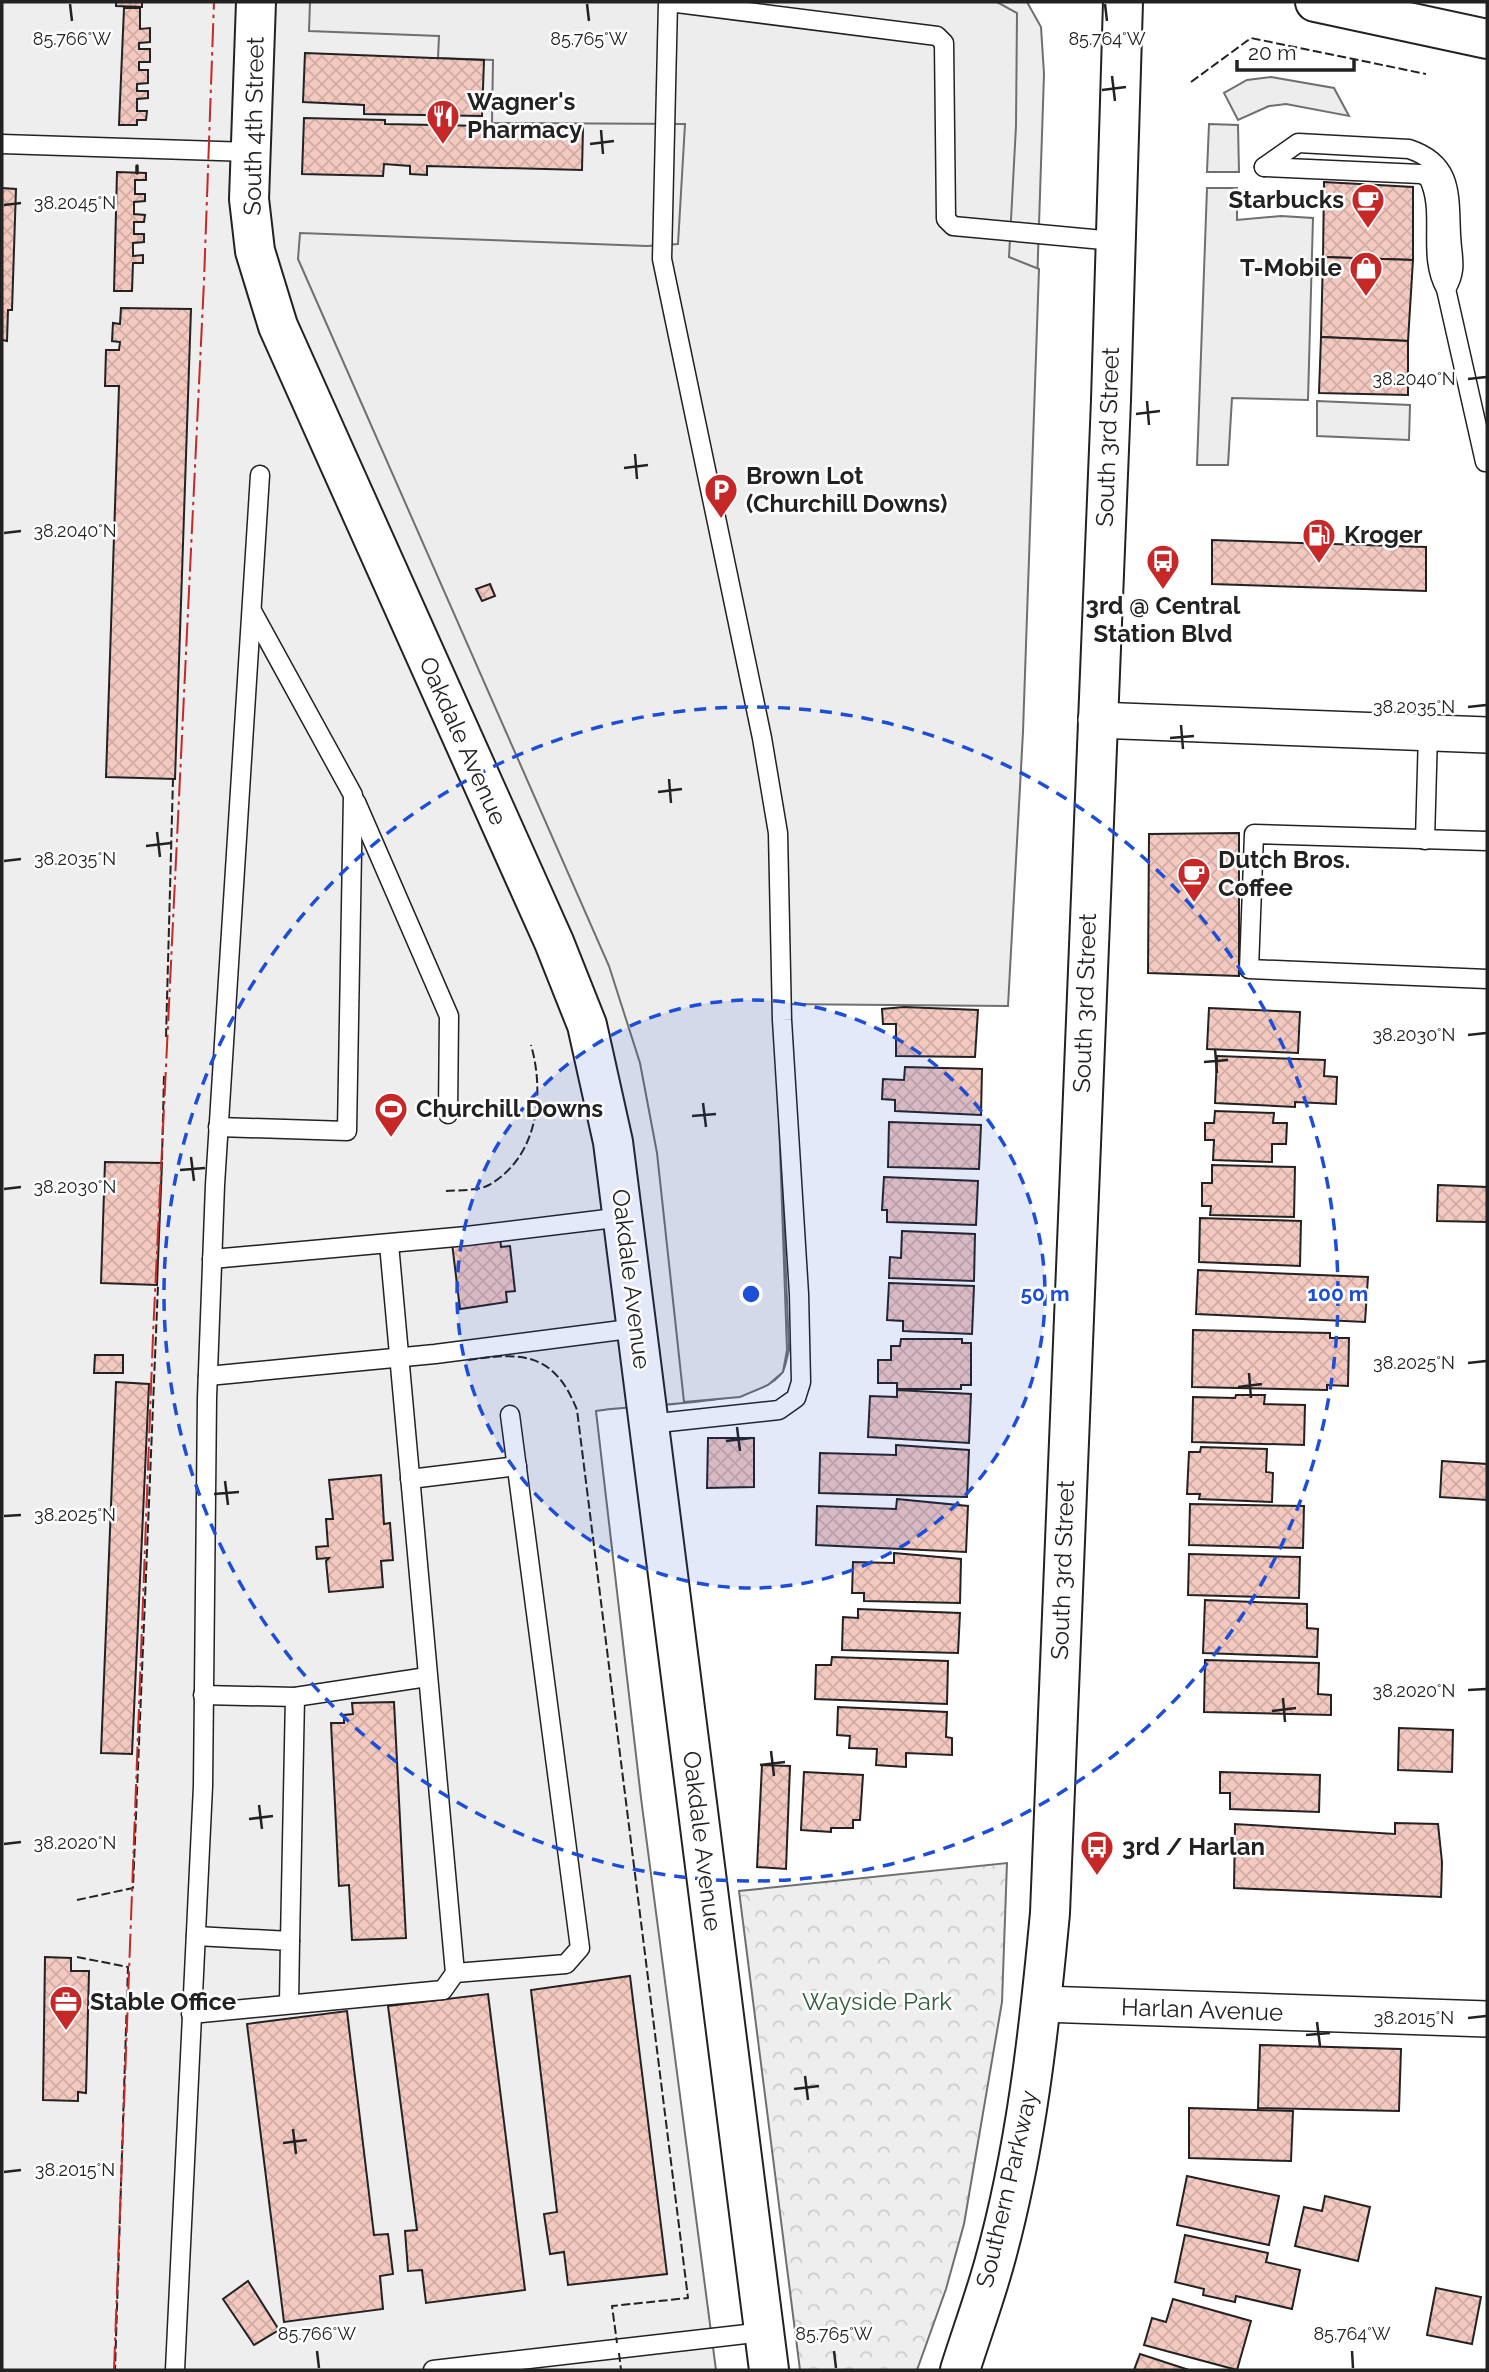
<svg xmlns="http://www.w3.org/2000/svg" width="1489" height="2372" viewBox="0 0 1489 2372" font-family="Raleway,sans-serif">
<defs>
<pattern id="forest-crowns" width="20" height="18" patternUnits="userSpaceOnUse" patternTransform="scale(1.75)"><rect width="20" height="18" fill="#eee"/><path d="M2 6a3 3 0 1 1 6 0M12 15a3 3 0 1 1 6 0" fill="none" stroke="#ccc"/></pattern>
<pattern id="building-cross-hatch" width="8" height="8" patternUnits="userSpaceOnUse" patternTransform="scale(1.75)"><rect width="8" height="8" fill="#f3c9c0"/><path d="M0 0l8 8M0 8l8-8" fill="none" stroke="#d0aca5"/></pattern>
</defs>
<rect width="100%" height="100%" fill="#fff"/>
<!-- forest -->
<polygon fill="url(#forest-crowns)" stroke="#6f6f6f" stroke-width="2" points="1007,1863 1002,2002 964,2224 946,2289 917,2370 800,2370 739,1891"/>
<!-- pitch -->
<path fill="#eee" stroke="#6f6f6f" stroke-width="2" d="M2 2H1027L1041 27 1044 74 1024 676 801 1002 775 1004 789 1350C787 1356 786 1365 783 1371 762 1408 637 1403 596 1411L641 1798 716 2370H2Z"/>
<!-- parking -->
<g fill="#ededed" stroke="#6f6f6f" stroke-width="2">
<polygon points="310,2 997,2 1017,13 1016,126 1009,257 1039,269 1023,732 1008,1006 775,1004 787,1350 783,1372 768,1385 740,1397 684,1402 657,1153 640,1063 609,966 298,259 300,233 647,246 678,244 685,124 492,123 493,60 438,58 439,36 309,31"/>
<polygon points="1271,77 1334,88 1349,116 1286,104 1269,106 1238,120 1224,93 1247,80"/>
<polygon points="1209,124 1238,125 1239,172 1207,172"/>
<polygon points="1207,188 1237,188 1237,220 1281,216 1313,218 1308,400 1232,398 1228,465 1197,465"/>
<polygon points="1317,401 1410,405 1409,440 1317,436"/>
</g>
<!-- building -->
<g fill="url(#building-cross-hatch)" stroke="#222" stroke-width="2">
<polygon points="116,2 142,2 142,7 116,6"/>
<polygon points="124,8 140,8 140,29 150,28 150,42 139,43 139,49 150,49 150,62 139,62 139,70 148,70 148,83 137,84 137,91 148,91 148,98 137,99 137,111 147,111 146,120 137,120 137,125 119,125"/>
<polygon points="305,53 484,60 482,116 364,114 364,105 303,102"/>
<polygon points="304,118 385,120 385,124 583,128 582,170 427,166 427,175 410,174 410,166 384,164 383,176 302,174"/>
<polygon points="117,172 146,173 146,180 135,180 135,194 145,194 145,201 134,202 134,214 145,215 144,222 134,222 134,234 144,234 144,242 133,243 133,256 143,255 143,263 133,263 132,291 114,291"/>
<polygon points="1324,182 1413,187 1413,260 1323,257"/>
<polygon points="2,188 16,189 12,310 8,310 7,341 2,340"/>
<polygon points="1323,257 1413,260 1408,341 1321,337"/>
<polygon points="121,308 191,309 175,779 106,777 119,386 105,386 106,350 119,350 120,342 112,341 113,323 120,324"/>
<polygon points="1321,337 1408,341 1408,395 1319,393"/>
<polygon points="1212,540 1426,547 1426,591 1212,584"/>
<polygon points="490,584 495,596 482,601 476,589"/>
<polygon points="1239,833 1239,976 1148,973 1149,834"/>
<polygon points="904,1007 978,1010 975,1057 896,1056 896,1024 883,1024 882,1009"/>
<polygon points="1209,1008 1300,1012 1298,1053 1207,1049"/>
<polygon points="1217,1056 1325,1060 1324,1076 1337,1077 1336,1104 1295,1102 1295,1107 1215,1103"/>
<polygon points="905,1067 982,1069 981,1115 895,1111 895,1100 882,1099 883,1079 904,1080"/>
<polygon points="1215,1111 1274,1113 1273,1123 1287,1123 1286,1144 1272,1144 1272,1162 1213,1160 1214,1140 1205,1140 1205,1123 1214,1123"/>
<polygon points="889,1122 981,1125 979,1169 888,1167"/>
<polygon points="105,1162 162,1163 157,1285 101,1283"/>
<polygon points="1212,1165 1295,1167 1294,1217 1210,1215 1211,1206 1202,1206 1202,1183 1212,1183"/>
<polygon points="884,1177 978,1181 976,1225 887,1222 887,1210 882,1210"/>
<polygon points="1438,1185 1487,1187 1487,1222 1437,1221"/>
<polygon points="1200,1218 1301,1221 1300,1266 1199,1262"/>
<polygon points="902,1231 975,1234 974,1281 889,1278 890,1257 901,1258"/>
<polygon points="500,1237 501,1247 510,1246 515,1291 506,1292 507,1302 460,1309 452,1243"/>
<polygon points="1198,1270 1368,1277 1365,1322 1196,1314"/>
<polygon points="889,1283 974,1286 972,1334 903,1331 903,1321 887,1320"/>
<polygon points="1193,1330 1330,1333 1330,1338 1349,1338 1348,1386 1327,1385 1327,1390 1192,1387"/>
<polygon points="901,1339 962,1339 962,1343 971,1343 971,1385 961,1385 961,1389 897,1389 897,1383 878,1383 878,1360 891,1360 891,1346 900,1346"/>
<polygon points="95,1355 123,1355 123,1373 94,1373"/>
<polygon points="116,1382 149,1384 132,1754 101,1753"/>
<polygon points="897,1390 971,1394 969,1443 868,1437 870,1396 897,1397"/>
<polygon points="1236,1395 1265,1395 1264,1404 1305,1405 1304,1445 1192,1442 1193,1397 1235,1398"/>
<polygon points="708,1438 754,1438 754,1487 707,1488"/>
<polygon points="896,1445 969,1450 967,1497 819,1493 820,1453 896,1455"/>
<polygon points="1201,1447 1267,1449 1266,1472 1273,1473 1272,1502 1199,1499 1200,1494 1187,1494 1189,1452 1200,1452"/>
<polygon points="1442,1461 1487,1464 1487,1500 1440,1497"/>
<polygon points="381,1475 384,1524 390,1523 393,1560 381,1561 383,1587 329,1592 326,1561 329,1558 317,1559 316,1547 328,1546 326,1519 333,1519 329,1480"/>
<polygon points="897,1499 968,1506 966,1552 816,1545 817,1506 896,1509"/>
<polygon points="1190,1504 1304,1506 1303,1548 1189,1545"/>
<polygon points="894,1553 961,1559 960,1603 864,1601 864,1593 852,1593 853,1562 894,1563"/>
<polygon points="1189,1554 1300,1557 1299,1598 1188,1595"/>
<polygon points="1205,1600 1307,1604 1307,1628 1318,1629 1317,1657 1203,1653"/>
<polygon points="858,1609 960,1613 958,1653 842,1650 843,1617 858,1618"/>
<polygon points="832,1657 948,1661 947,1704 815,1699 816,1665 831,1665"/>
<polygon points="1205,1660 1319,1663 1318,1694 1331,1695 1331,1715 1204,1712"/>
<polygon points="394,1702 406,1938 352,1940 349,1885 339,1886 331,1723 344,1723 344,1715 353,1714 352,1703"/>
<polygon points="838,1707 947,1712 946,1737 952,1738 952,1755 906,1753 906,1767 876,1765 877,1749 849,1748 850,1736 837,1735"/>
<polygon points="1399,1728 1453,1730 1452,1772 1398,1770"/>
<polygon points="762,1765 790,1766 786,1869 757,1867"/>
<polygon points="804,1772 863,1775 860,1820 853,1820 853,1828 831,1828 831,1832 801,1830"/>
<polygon points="1220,1772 1320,1775 1319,1812 1230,1809 1230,1793 1220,1793"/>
<polygon points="1395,1823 1438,1824 1442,1862 1441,1897 1234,1888 1235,1824 1395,1834"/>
<polygon points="45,1957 71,1958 71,1971 89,1971 86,2093 78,2092 78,2101 43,2100"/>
<polygon points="630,1976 667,2274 568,2285 564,2252 550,2254 544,2214 557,2212 531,1990"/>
<polygon points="488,1994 525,2290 426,2303 422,2270 408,2271 405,2231 417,2230 388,2006"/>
<polygon points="347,2011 374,2235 388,2234 393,2274 380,2276 383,2309 284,2322 247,2024"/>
<polygon points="1260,2045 1401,2049 1399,2111 1258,2108"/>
<polygon points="1189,2108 1293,2111 1291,2161 1189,2158"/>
<polygon points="1187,2176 1279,2196 1269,2245 1177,2225"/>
<polygon points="1325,2196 1370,2207 1358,2261 1295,2246 1304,2207 1322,2211"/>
<polygon points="1185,2235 1268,2253 1266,2262 1300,2270 1292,2309 1236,2296 1235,2302 1203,2295 1204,2289 1175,2282"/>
<polygon points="248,2281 279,2330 254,2345 223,2299"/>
<polygon points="1436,2288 1481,2297 1472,2344 1427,2335"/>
<polygon points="1173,2299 1251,2321 1237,2370 1144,2345 1152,2318 1166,2322"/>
<polygon points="1140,2354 1189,2370 1134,2370"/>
</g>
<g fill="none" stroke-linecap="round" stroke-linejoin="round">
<defs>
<g id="lane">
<polyline points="669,2 937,36 944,43 946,219 953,226 1114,241"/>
<polyline points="2,144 250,152"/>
<path d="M1264 167 1421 174 1428 177C1446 212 1426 254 1446 289L1485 462"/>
<path d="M1264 167 1298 143 1409 149C1454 164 1449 196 1451 235 1452 258 1458 269 1446 289"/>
<polyline points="356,802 449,1016 448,1114"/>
<polyline points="1425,840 1428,733"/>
<polyline points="1487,841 1254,834 1249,969 1487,979"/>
<polyline points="218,1127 347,1131 353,795 252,611"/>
<polyline points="212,1259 467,1236 623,1217"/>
<polyline points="208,1376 435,1354 637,1328"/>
<polyline points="649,1424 779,1410 796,1398 801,1382 799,1294 782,1020 778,833 762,738 662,259 668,2"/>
<polyline points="410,1479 517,1466"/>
<polyline points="203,1695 295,1697 427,1677"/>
<polyline points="196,1936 290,1941 289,2004"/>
<polyline points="290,1941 295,1697"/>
<polyline points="455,1973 566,1964 580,1948 510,1415"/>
<polyline points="191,2014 443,1990 455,1973 389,1244"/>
<polyline points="175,2370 203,1786 207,1398 215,1185 260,475"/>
<polyline points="433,2370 764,2332"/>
</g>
<g id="street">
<polyline points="1096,720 1487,735"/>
<polyline points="1042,2004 1487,2019"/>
</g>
<polyline id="secondary" points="256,2 249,199 255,251 278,326 554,942 587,1025 613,1142 769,2370"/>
<g id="primary">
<polyline points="1315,2 1487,39"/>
<path d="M960 2370C971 2335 984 2300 994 2264 1026 2150 1039 2031 1050 1913L1111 400 1123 2"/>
</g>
</defs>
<!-- lane casing -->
<use href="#lane" stroke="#222" stroke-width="21"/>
<!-- street casing -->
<use href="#street" stroke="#222" stroke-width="38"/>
<!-- secondary casing -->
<use href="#secondary" stroke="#222" stroke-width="42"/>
<!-- primary casing -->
<use href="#primary" stroke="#222" stroke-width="42"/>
<!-- lane -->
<use href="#lane" stroke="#fff" stroke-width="18"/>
<!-- street -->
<use href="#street" stroke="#fff" stroke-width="35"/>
<!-- secondary -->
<use href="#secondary" stroke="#fff" stroke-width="38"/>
<!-- primary -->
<use href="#primary" stroke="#fff" stroke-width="38"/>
<!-- fence -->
<g stroke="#222" stroke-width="2" stroke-dasharray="9 3.5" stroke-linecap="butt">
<polyline points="1191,82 1251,38 1426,74"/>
<polyline points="166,1037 173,779"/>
<polyline points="162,1160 164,1075"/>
<path d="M446 1191C458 1190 478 1191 489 1185 538 1157 545 1094 531 1045"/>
<path d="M468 1360C522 1352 554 1352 577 1410L688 2298 612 2306 617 2343"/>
<polyline points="77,1900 133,1888 158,1285"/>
<polyline points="77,1957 128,1967 115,2370"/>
<polyline points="619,2353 621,2370"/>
</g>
<!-- wall -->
<polyline stroke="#222" stroke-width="3.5" points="137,173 137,166"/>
<!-- power -->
<polyline stroke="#c62828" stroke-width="2" stroke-dasharray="24 5 3.5 5" stroke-linecap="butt" points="114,2370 153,1335 204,281 214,2"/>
</g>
<!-- ticks -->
<path fill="none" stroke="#222" stroke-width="2.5" d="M70 4 72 21M587 4 589 21M1105 4 1107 21M1112 76 1115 101M1102 90 1126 87M601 130 603 154M590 144 614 141M4 205 21 203M1468 379 1486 377M1147 401 1149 425M1136 414 1160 411M635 454 637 479M624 468 648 465M4 533 21 531M1468 707 1486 705M1181 725 1183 749M1170 738 1194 736M669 779 671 803M658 792 682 789M157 832 160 857M146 846 171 843M4 861 21 859M1468 1035 1486 1033M1215 1049 1217 1073M1204 1062 1228 1060M703 1103 706 1127M692 1116 716 1114M191 1157 194 1181M180 1170 205 1168M4 1189 21 1187M1468 1363 1486 1361M1249 1373 1251 1398M1238 1387 1262 1384M737 1427 740 1451M726 1441 751 1438M225 1481 228 1505M214 1494 239 1492M4 1516 21 1515M1468 1690 1486 1689M1283 1698 1285 1722M1272 1711 1296 1708M771 1751 774 1776M760 1765 785 1762M259 1805 262 1829M249 1819 273 1816M4 1844 21 1842M1468 2018 1486 2016M1317 2022 1320 2046M1306 2035 1330 2033M805 2076 808 2100M794 2089 819 2086M293 2129 296 2154M283 2143 307 2140M4 2172 21 2170M317 2351 319 2368M834 2351 836 2368M1352 2351 1353 2368"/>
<!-- distance rings -->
<circle cx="751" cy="1294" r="294" fill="#1d4ed8" fill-opacity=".12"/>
<g fill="none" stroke="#1d4ed8" stroke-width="3.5" stroke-dasharray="12 9">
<circle cx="751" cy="1294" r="294"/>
<circle cx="751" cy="1294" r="587"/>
</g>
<!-- icons -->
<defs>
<symbol id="restaurant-pin" viewBox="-11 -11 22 30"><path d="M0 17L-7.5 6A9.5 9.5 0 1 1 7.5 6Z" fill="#c62828" stroke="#fff"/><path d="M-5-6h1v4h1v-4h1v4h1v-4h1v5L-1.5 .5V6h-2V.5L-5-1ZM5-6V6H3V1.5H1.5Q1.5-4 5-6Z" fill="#fff"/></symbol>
<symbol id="cafe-pin" viewBox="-11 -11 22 30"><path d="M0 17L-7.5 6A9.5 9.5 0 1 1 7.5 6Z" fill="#c62828" stroke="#fff"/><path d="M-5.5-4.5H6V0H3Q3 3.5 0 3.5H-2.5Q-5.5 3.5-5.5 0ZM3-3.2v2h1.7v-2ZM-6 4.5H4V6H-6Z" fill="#fff"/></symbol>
<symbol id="shop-pin" viewBox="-11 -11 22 30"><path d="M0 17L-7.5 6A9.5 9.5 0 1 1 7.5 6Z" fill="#c62828" stroke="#fff"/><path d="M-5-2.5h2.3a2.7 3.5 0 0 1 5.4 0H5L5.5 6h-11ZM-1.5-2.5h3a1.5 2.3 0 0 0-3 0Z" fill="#fff"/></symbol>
<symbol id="parking-pin" viewBox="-11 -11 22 30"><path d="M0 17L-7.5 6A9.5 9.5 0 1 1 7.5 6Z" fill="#c62828" stroke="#fff"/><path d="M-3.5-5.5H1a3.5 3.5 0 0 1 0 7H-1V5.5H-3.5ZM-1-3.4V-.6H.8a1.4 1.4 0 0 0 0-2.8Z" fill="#fff"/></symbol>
<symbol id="fuel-pin" viewBox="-11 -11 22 30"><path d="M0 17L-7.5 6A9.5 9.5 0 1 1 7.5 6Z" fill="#c62828" stroke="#fff"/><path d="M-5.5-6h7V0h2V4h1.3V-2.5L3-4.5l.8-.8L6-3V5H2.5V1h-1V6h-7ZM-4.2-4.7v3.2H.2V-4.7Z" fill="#fff"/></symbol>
<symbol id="bus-pin" viewBox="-11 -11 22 30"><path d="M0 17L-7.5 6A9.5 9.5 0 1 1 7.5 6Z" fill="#c62828" stroke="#fff"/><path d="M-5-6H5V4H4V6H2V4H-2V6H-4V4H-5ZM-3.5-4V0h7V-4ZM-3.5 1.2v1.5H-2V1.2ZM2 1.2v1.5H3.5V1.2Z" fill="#fff"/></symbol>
<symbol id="stadium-pin" viewBox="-11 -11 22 30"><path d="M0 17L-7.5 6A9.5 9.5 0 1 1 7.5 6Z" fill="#c62828" stroke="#fff"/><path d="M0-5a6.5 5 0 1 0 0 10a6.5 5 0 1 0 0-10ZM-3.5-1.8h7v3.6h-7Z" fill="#fff"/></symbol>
<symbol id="office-pin" viewBox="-11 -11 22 30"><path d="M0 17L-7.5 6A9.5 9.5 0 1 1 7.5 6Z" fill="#c62828" stroke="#fff"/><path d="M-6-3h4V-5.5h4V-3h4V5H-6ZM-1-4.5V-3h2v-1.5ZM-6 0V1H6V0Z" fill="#fff"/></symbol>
</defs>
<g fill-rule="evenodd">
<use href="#restaurant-pin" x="424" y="97" width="38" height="52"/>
<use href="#cafe-pin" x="1349" y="181" width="38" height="52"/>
<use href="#shop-pin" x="1347" y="249" width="38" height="52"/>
<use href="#parking-pin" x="702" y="471" width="38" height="52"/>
<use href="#fuel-pin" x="1300" y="516" width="38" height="52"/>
<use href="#bus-pin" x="1144" y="542" width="38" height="52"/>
<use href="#cafe-pin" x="1175" y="855" width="38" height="52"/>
<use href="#stadium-pin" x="372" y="1090" width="38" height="52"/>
<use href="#bus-pin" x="1078" y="1828" width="38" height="52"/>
<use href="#office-pin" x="47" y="1983" width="38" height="52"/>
</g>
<g text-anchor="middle" stroke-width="5" stroke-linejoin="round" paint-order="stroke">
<!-- poi labels -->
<g font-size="24" font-weight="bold" fill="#222" stroke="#fff" text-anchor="start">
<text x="467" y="110">Wagner's<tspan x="467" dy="28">Pharmacy</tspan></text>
<text x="1344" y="208" text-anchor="end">Starbucks</text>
<text x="1342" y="276" text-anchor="end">T-Mobile</text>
<text x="746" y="484">Brown Lot<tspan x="746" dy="28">(Churchill Downs)</tspan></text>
<text x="1344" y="543">Kroger</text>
<text x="1163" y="614" text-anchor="middle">3rd @ Central<tspan x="1163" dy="28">Station Blvd</tspan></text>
<text x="1218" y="868">Dutch Bros.<tspan x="1218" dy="28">Coffee</tspan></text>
<text x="416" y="1117">Churchill Downs</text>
<text x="1122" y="1855">3rd / Harlan</text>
<text x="90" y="2010">Stable Office</text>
</g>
<!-- street labels -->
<g font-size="24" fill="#222" stroke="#fff">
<text transform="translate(254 126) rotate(-89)" y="8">South 4th Street</text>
<text transform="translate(1108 437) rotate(-88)" y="8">South 3rd Street</text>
<text transform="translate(463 741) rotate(66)" y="8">Oakdale Avenue</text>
<text transform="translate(1085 1003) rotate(-88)" y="8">South 3rd Street</text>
<text transform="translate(631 1279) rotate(83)" y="8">Oakdale Avenue</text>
<text transform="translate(1063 1570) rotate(-88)" y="8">South 3rd Street</text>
<text transform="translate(702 1841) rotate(83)" y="8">Oakdale Avenue</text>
<text transform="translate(1202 2010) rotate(2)" y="8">Harlan Avenue</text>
<text transform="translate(1007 2189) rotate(-77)" y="8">Southern Parkway</text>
</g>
<!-- park labels -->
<g font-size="24" fill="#2f5e38" stroke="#fff">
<text x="877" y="2010">Wayside Park</text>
</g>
</g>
<g font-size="18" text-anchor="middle" fill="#222" stroke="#fff" stroke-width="5" stroke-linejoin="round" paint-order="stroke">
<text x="72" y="45">85.766°W</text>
<text x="589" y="45">85.765°W</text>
<text x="1107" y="45">85.764°W</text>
<text x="75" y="209">38.2045°N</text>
<text x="1414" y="385">38.2040°N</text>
<text x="75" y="537">38.2040°N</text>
<text x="1414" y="713">38.2035°N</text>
<text x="75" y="865">38.2035°N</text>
<text x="1414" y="1041">38.2030°N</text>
<text x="75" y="1193">38.2030°N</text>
<text x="1414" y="1369">38.2025°N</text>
<text x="75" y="1521">38.2025°N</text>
<text x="1414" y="1697">38.2020°N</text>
<text x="75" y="1849">38.2020°N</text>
<text x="1414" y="2024">38.2015°N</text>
<text x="75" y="2176">38.2015°N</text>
<text x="317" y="2340">85.766°W</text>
<text x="834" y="2340">85.765°W</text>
<text x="1352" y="2340">85.764°W</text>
</g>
<circle cx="751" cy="1294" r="10" fill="#1d4ed8" stroke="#fff" stroke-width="3.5"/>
<g font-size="21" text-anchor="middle" font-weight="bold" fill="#1d4ed8" stroke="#fff" stroke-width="5" stroke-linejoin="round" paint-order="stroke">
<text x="1045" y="1301">50 m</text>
<text x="1338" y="1301">100 m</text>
</g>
<!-- border -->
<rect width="1489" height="2372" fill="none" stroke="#222222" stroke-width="7"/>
<!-- scale -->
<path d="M1237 60v10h117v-10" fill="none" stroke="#222222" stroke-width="3.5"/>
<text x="1248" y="60" font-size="21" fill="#222222" stroke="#ffffff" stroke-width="5" paint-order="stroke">20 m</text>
</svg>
